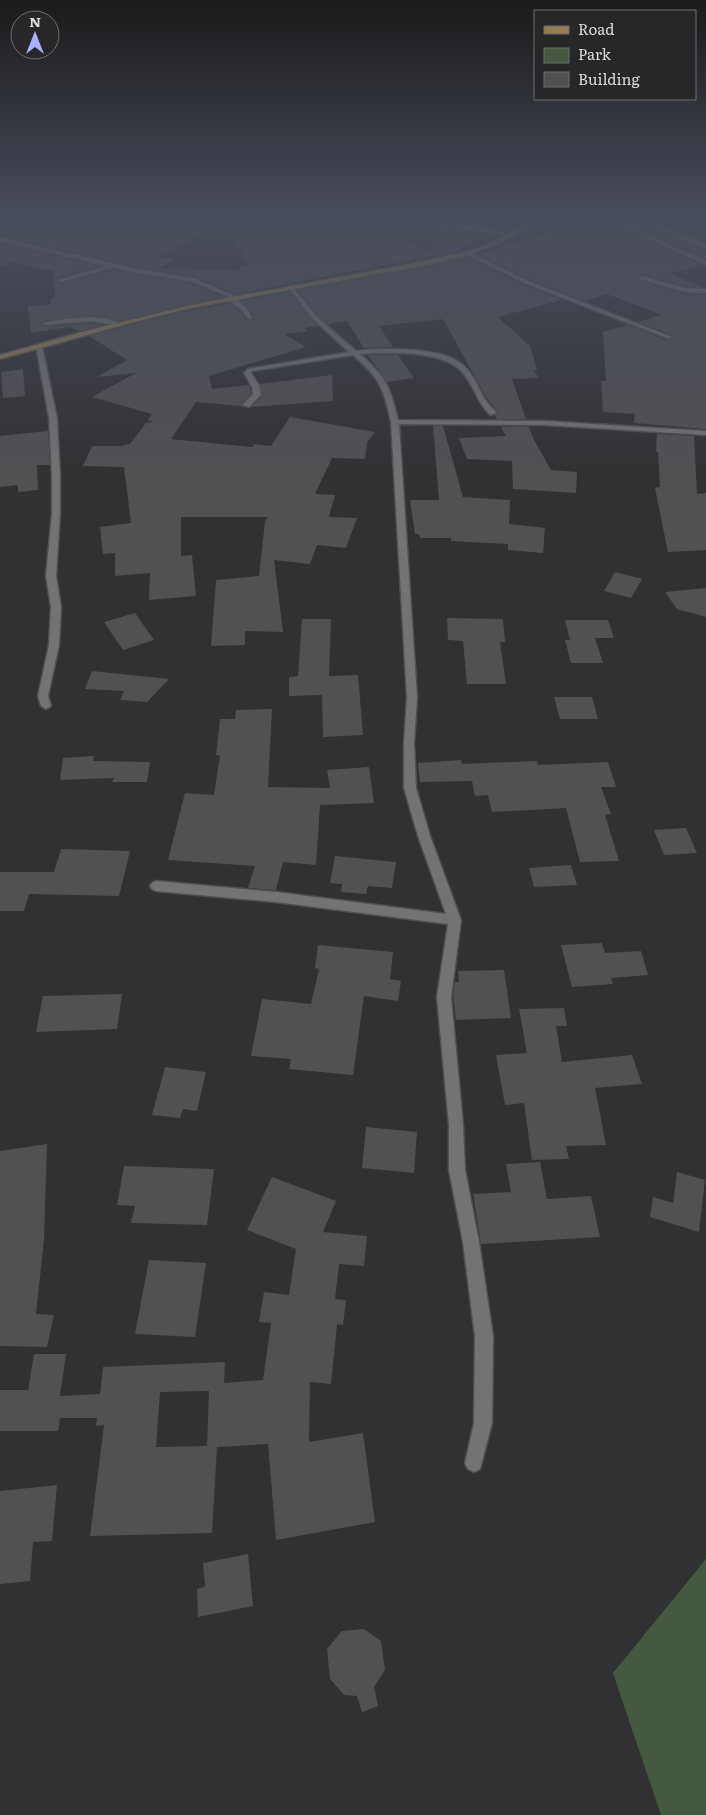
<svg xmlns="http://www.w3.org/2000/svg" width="706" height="1815" viewBox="0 0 706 1815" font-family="Literata,serif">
<rect width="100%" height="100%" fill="#313033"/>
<!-- green -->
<polygon fill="#455941" points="706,1559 706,1815 661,1815 613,1673"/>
<!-- building -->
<g fill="#515053" fill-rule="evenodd">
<polygon points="0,221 126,221 138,225 145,221 158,224 163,221 225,221 159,257 173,259 159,269 240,270 240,267 248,267 229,227 286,221 306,221 307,229 332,226 335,229 399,226 409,241 426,252 443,230 481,234 459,251 236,294 193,276 137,267 0,235"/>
<polygon points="594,221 620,221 616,224 617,227 703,266 668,273 703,287 685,286 641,274 637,280 684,294 706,295 706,429 634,423 635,414 603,412 601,381 606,381 603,332 628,325 666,340 672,339 673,335 638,322 662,315 607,294 584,301 529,279 477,254"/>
<polygon points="635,221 640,221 706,251 706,259 630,225"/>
<polygon points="0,243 99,266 57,278 56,280 60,284 113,269 190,283 224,297 119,321 92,315 43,321 41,323 46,327 92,323 103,325 79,331 69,327 31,333 28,306 51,304 51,299 55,297 53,271 13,262 0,268"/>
<polygon points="466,257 523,285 562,300 498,317 530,346 537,370 534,370 538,378 512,379 526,419 497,419 495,415 499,414 498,412 486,397 443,319 379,326 393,347 364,348 347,321 328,324 318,316 298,290 430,266"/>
<polygon points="290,292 318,326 305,328 308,331 284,334 306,347 209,376 212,389 249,385 251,393 241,404 241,406 196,402 171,439 252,447 254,444 271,446 290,417 375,432 367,442 365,459 332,458 315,494 335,495 329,517 357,518 346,548 317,545 310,564 274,560 283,632 245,631 245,645 211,646 216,580 259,576 265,522 268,517 181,517 181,556 192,555 196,596 149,600 150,573 115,576 115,553 103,554 100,527 131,523 124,467 83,466 92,446 123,446 123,445 130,444 146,423 154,422 148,420 152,414 92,397 136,373 97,377 127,360 89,336 173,314 230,303 242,312 246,320 252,321 254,319 251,312 241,301"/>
<polygon points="368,355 398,355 414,378 387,382"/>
<polygon points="23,369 25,396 3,398 1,372"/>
<polygon points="332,375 333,401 251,407 262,396 260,384"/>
<polygon points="433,426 443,426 463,497 510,500 509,524 545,528 543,553 508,550 508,544 451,541 451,538 420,538 419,534 415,534 410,500 439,500"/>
<polygon points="501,427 529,427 534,440 551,470 577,472 576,493 513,489 512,461 467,459 459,438 506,436"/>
<polygon points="48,431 50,465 37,465 38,490 18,492 18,485 0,487 0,436"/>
<polygon points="657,434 694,436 697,494 706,493 706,550 668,552 655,488 660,487 658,452 656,452"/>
<polygon points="615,572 642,579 631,598 604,591"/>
<polygon points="706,588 706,617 677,609 665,592"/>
<polygon points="135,613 154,640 123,650 104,622"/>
<polygon points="447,618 503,619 505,642 500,642 506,684 467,684 463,641 448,640"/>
<polygon points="302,619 331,619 329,676 358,675 363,735 323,737 322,695 289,696 289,677 298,676"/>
<polygon points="565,620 608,620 614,638 595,638 603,663 571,663 565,640 570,640"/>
<polygon points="92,671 131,675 169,679 147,702 120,700 124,691 85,689"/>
<polygon points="554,697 592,697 598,719 560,719"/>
<polygon points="272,709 268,787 330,788 327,770 369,767 374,803 320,805 316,865 283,862 276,890 248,888 255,866 168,860 185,793 214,795 220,755 216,755 220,719 235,719 236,710"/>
<polygon points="94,756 93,761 150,762 147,782 112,782 114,778 60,780 63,758"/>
<polygon points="461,760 462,764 537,761 538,765 608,762 616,787 601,787 611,814 605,815 619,861 580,862 566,808 492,812 488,795 475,796 472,781 420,782 418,763"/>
<polygon points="686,828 697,853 664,855 654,830"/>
<polygon points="61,849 130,851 119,896 29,894 24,911 0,911 0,872 54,872"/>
<polygon points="335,856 396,862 392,888 368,886 366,894 341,892 342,884 330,883"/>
<polygon points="571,865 577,885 534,887 529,868"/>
<polygon points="602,943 605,953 641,951 648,975 611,978 613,984 572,987 561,945"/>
<polygon points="318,945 393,952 390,979 401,981 398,1001 364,996 353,1075 289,1069 291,1059 251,1056 262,999 311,1004 319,969 315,968"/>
<polygon points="504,970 511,1018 456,1020 453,995 455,982 459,982 458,971"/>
<polygon points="122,994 117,1029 36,1032 43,996"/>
<polygon points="564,1008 567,1026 556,1026 562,1062 632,1055 642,1084 595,1088 606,1145 566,1146 569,1159 532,1160 524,1103 505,1105 496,1055 527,1053 519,1009"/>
<polygon points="165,1067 206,1072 197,1111 183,1109 180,1118 152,1115"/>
<polygon points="366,1127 417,1132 414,1173 362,1168"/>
<polygon points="47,1144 44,1240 36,1314 54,1315 47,1347 0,1346 0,1151"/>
<polygon points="540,1162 547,1199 591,1196 600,1237 481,1244 473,1194 511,1192 506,1164"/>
<polygon points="124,1166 214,1169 207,1225 131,1223 135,1206 117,1205"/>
<polygon points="677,1172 705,1180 699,1232 650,1217 653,1197 673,1203"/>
<path d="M272 1177 336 1201 323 1232 367 1236 364 1266 339 1264 335 1299 346 1300 343 1325 337 1324 331 1384 310 1382 309 1442 363 1433 375 1522 276 1540 268 1444 217 1447 212 1533 90 1536 104 1425 96 1426 97 1418H60L58 1431H0V1390H28L34 1354H66L60 1396 100 1394 103 1367 225 1362 224 1383 263 1380 271 1323 259 1322 264 1292 289 1295 296 1249 247 1230ZM209 1391 207 1446 156 1447 160 1392Z"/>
<polygon points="149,1260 206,1263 195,1337 135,1334"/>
<polygon points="57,1485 52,1541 33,1542 30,1581 0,1584 0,1491"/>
<polygon points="248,1554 253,1606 198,1617 197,1589 205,1587 203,1563"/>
<polygon points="364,1629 381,1641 385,1670 374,1687 378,1706 362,1712 357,1696 344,1695 330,1679 327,1649 342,1631"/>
</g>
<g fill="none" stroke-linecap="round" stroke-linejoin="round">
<defs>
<g id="lane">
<polygon points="625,221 633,221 626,225 706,261 706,265 618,225"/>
<polygon points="642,221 650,221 706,245 706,249"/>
<polygon points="113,264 115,267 61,282 58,280"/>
<path d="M229 298C239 298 251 311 252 319H248L243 311 229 300Z"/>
<polygon points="92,317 111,320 123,324 120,326 92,321 46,325 43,323 65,319"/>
</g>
<g id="street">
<polygon points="401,221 423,221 473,226 517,235 514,237 473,230"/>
<polygon points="0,237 137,269 193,278 240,298 235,299 190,281 137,273 0,241"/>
<polygon points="465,252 469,252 528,281 672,337 667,338 524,283 465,254"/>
<polygon points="641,276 685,288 706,289 706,293 685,292 639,279"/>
<path d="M291 285 317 317 356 351C384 348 443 346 464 366 474 375 478 387 484 398 488 404 492 408 497 413L490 415C477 402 474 386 463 373 444 350 388 352 360 354 386 377 390 386 398 420L545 421 706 431V435L545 425 399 424 417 698 414 743 416 788 430 836 461 920 451 997 463 1125 465 1170 479 1242 493 1336 492 1423 480 1469 474 1472 468 1469 465 1463 474 1423 475 1336 463 1242 449 1170V1125L437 997 448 924 276 902 156 891 152 889 150 886 152 883 156 881 276 892 446 914 418 836 404 788V743L407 698 391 422C383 386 380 379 353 355L252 371 251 373 260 387 261 395 249 407 242 405 253 394 252 387 244 373 248 369 349 352 313 319 288 287Z"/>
<polygon points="39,344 42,346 57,418 60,476 60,514 56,576 61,607 59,645 48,696 51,706 46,709 41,706 38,696 49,645 51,607 46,576 52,514 52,476 49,418 36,346"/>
</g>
<path id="secondary" d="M529 221H535C487 259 420 266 361 277 306 287 252 297 197 307 131 321 66 342 0 359V355L78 333 195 304 404 265 465 252 500 240Z"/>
</defs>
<!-- lane casing -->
<use href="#lane" stroke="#4f4e50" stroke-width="3"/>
<!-- street casing -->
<use href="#street" stroke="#4f4e50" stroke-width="3"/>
<!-- secondary casing -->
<use href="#secondary" stroke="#4f4e50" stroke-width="3"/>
<!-- lane -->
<use href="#lane" fill="#737275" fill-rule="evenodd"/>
<!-- street -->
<use href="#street" fill="#737275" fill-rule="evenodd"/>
<!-- secondary -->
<use href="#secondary" fill="#947d54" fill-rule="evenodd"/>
</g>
<!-- sky -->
<linearGradient id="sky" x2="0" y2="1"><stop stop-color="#1b1a1c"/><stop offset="0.46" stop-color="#484e5b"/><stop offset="1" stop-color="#484e5b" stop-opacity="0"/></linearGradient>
<rect width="706" height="476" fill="url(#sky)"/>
<!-- legend -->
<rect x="534" y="10" width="162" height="90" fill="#272629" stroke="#6f6e71"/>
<rect x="544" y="26" width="25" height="8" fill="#947d54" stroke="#6f6e71"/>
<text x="578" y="35" font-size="15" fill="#dbdadc">Road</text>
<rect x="544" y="48" width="25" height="15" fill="#455941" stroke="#6f6e71"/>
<text x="578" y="60" font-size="15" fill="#dbdadc">Park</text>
<rect x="544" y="72" width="25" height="15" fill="#515053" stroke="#6f6e71"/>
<text x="578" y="85" font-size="15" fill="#dbdadc">Building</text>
<!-- north arrow -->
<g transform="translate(35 35)"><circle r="24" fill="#272629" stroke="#6f6e71"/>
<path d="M0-4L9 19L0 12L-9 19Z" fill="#a7b1fc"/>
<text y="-8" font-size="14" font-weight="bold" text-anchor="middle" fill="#dbdadc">N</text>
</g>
</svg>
